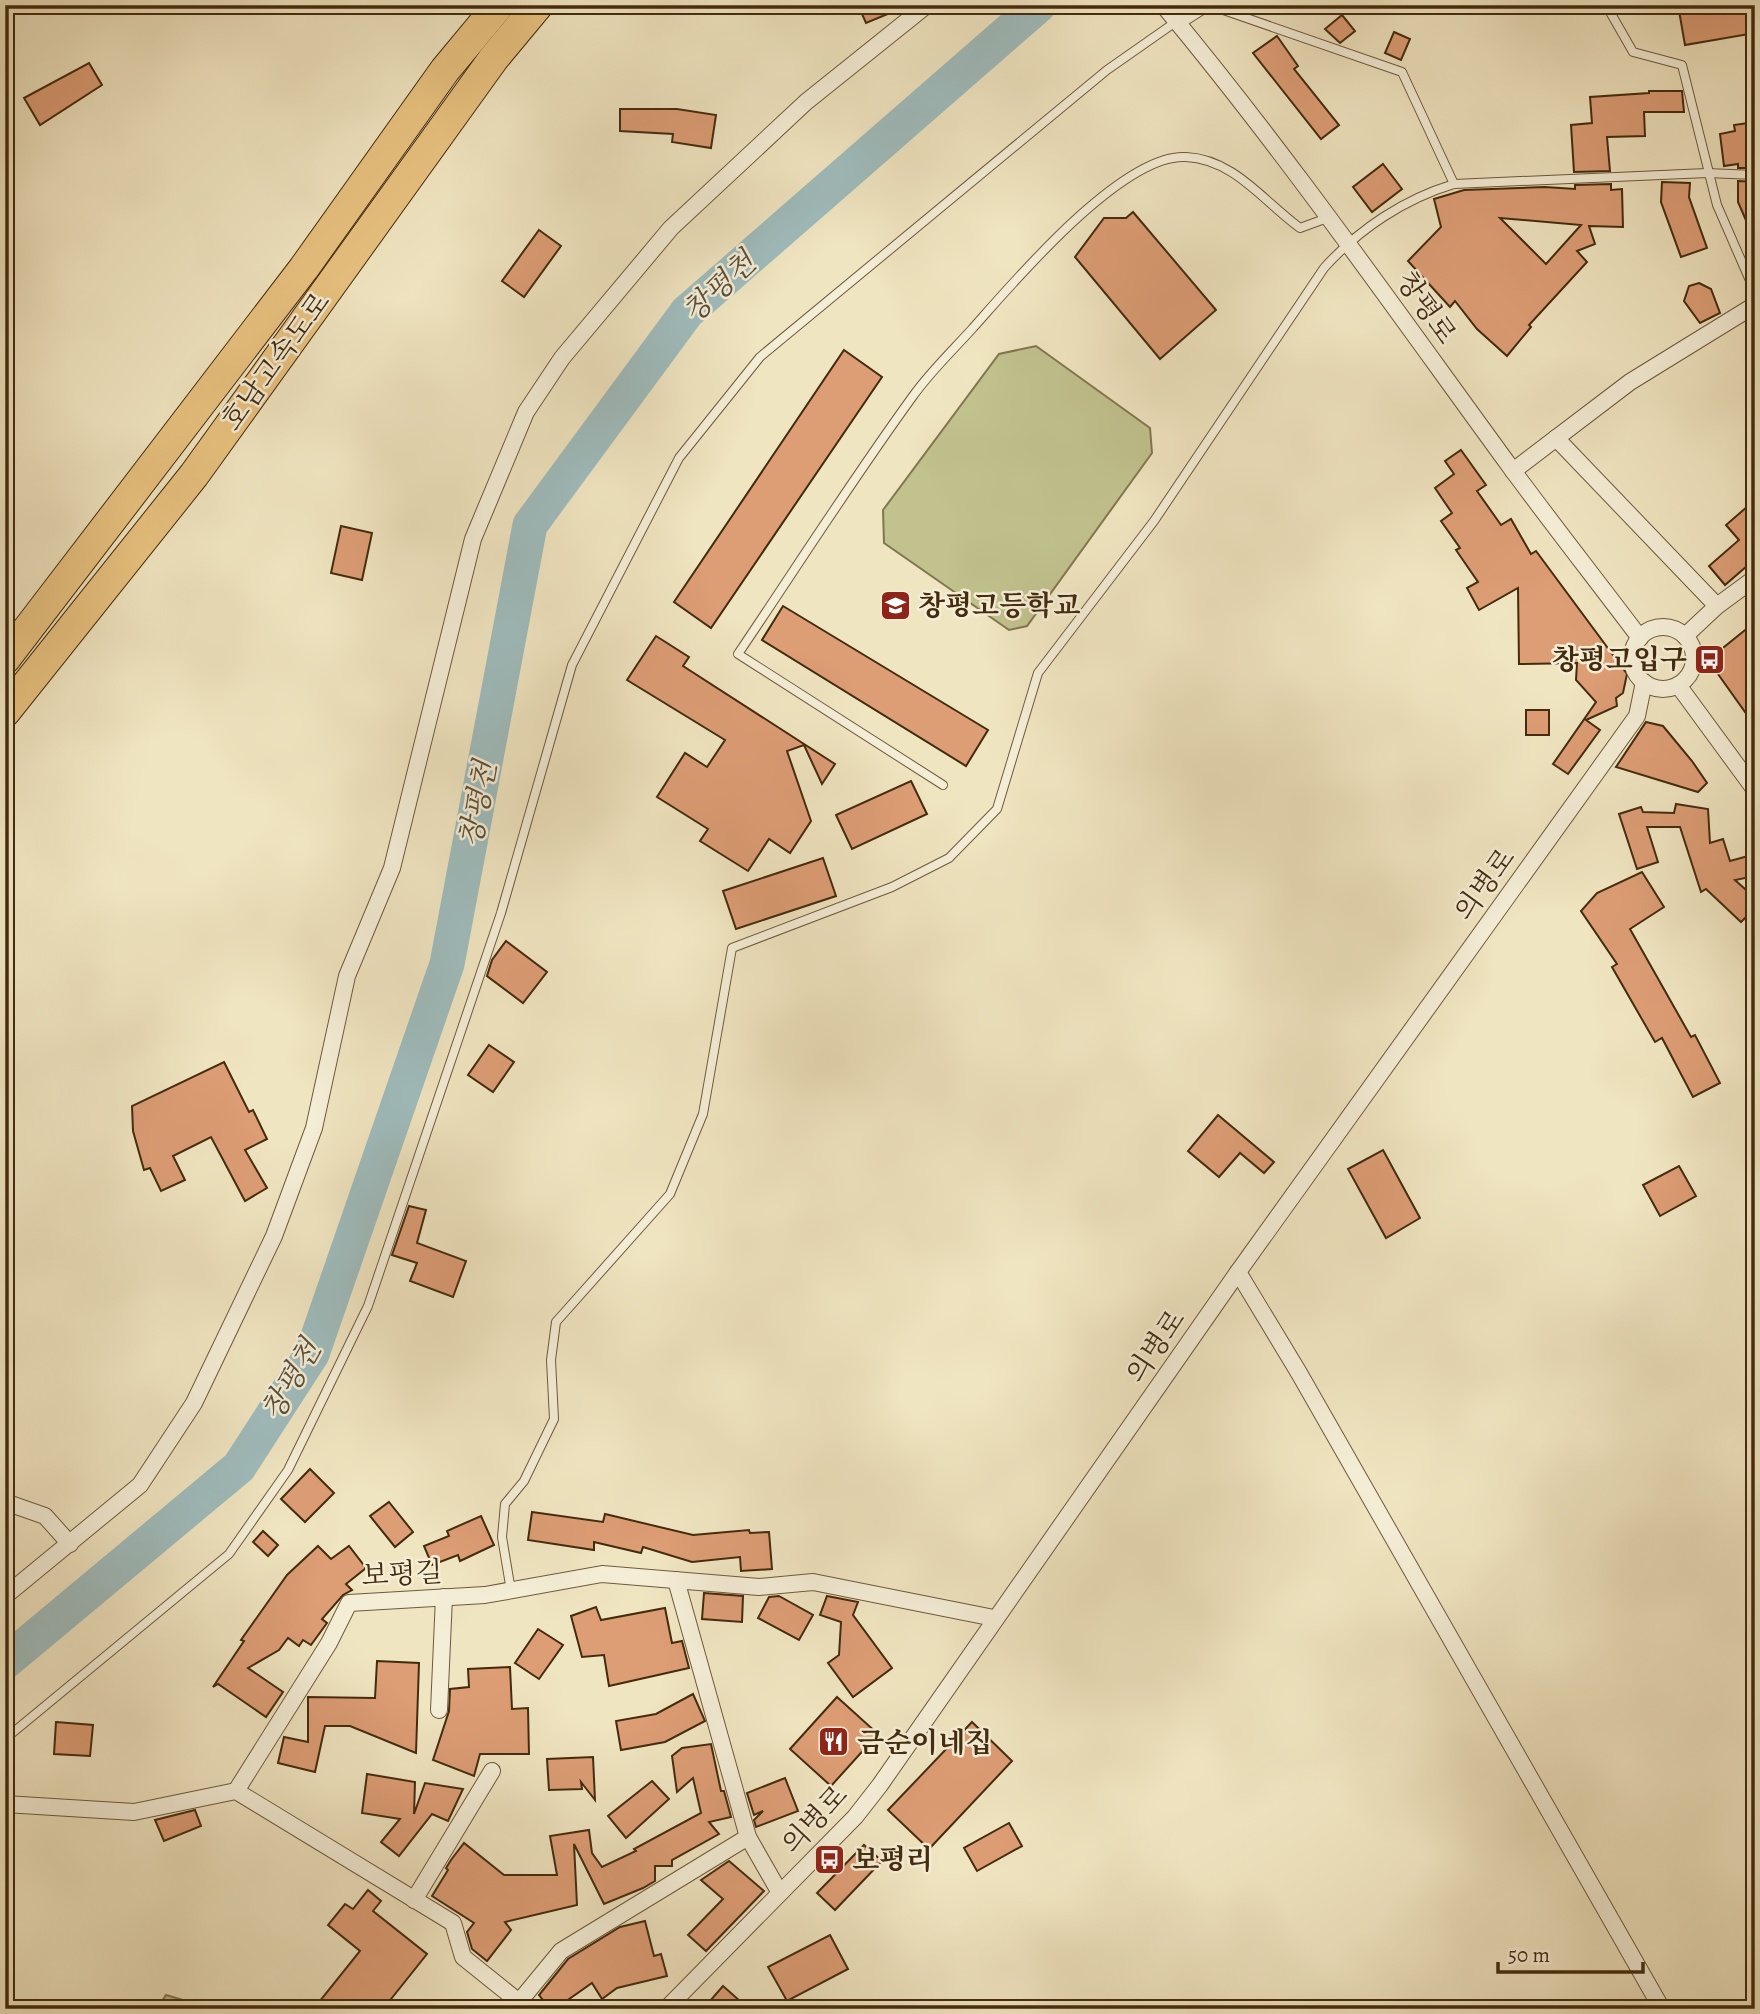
<svg xmlns="http://www.w3.org/2000/svg" width="1760" height="2014" viewBox="0 0 1760 2014" font-family="Alegreya,'Noto Serif KR',serif">
<rect width="100%" height="100%" fill="#f0e5c1"/>
<filter id="stains"><feTurbulence type="fractalNoise" baseFrequency=".00286" numOctaves="4"/><feColorMatrix values="0 0 0 0 .2 0 0 0 0 .09 0 0 0 0 .02 0 0 0 .5 -.17"/></filter>
<radialGradient id="worn" r=".72"><stop offset=".6" stop-color="#630" stop-opacity="0"/><stop offset="1" stop-color="#630" stop-opacity=".3"/></radialGradient>
<!-- green -->
<g fill="#c1c28e" stroke="#82764e" stroke-width="2">
<polygon points="1036,346 1150,428 1152,453 1027,626 1009,630 884,543 883,510 999,354"/>
<polygon points="166,1995 213,2009 157,2009"/>
</g>
<g fill="none" stroke-linecap="round" stroke-linejoin="round">
<!-- river -->
<polyline stroke="#9fbcbd" stroke-width="35" points="5,1662 239,1467 312,1354 447,964 530,525 687,312 1039,5"/>
</g>
<!-- building -->
<g fill="#dd9d75" stroke="#432b0e" stroke-width="2" fill-rule="evenodd">
<polygon points="858,5 907,5 907,6 866,23"/>
<polygon points="1678,5 1755,5 1755,33 1685,45"/>
<polygon points="1342,15 1355,31 1340,43 1325,29"/>
<polygon points="1394,32 1410,39 1401,60 1385,53"/>
<polygon points="1277,36 1298,66 1294,69 1339,125 1321,139 1253,53"/>
<polygon points="89,63 102,85 40,125 24,98"/>
<polygon points="1649,91 1682,91 1684,112 1644,112 1645,136 1607,137 1610,171 1574,172 1571,125 1592,123 1590,97 1649,93"/>
<polygon points="620,109 677,109 716,115 711,148 672,142 673,134 620,131"/>
<polygon points="1755,122 1755,168 1738,168 1738,164 1724,166 1720,134 1735,131 1734,125"/>
<polygon points="1383,164 1402,189 1372,212 1353,187"/>
<polygon points="1738,181 1755,182 1755,241 1738,202"/>
<polygon points="1662,182 1690,183 1689,197 1707,248 1681,257 1661,202"/>
<path d="M1611 184V190L1622 189 1623 227 1589 226 1595 244 1577 251 1587 262 1529 325 1531 327 1507 356 1477 329 1455 301 1450 307 1408 261 1441 227 1434 199 1464 190 1545 187 1575 189V185ZM1500 218 1581 225 1546 264Z"/>
<polygon points="1133,212 1216,310 1160,359 1075,257 1104,218 1126,218"/>
<polygon points="539,230 561,246 524,297 502,281"/>
<polygon points="1699,283 1711,289 1720,313 1700,323 1684,301 1689,286"/>
<polygon points="844,350 882,377 711,628 674,602"/>
<polygon points="1461,450 1486,485 1477,491 1501,525 1511,519 1531,554 1536,551 1627,674 1623,693 1616,698 1617,706 1586,720 1600,730 1568,774 1553,764 1596,702 1576,680 1577,663 1519,664 1518,588 1479,610 1467,588 1478,582 1456,550 1460,548 1441,521 1452,513 1435,488 1454,474 1445,461"/>
<polygon points="1755,500 1755,559 1725,585 1709,566 1739,540 1726,525"/>
<polygon points="341,526 372,533 362,580 331,573"/>
<polygon points="783,606 988,730 966,766 762,640"/>
<polygon points="1755,622 1755,726 1708,660"/>
<polygon points="656,636 689,657 683,666 835,764 822,784 804,745 787,751 811,821 790,853 769,839 748,871 700,841 708,829 657,797 685,753 707,767 725,740 627,680"/>
<rect x="1526" y="710" width="23" height="25"/>
<polygon points="1646,722 1663,726 1692,761 1707,783 1698,792 1616,767"/>
<polygon points="911,781 927,814 852,849 836,815"/>
<polygon points="1676,804 1708,809 1710,843 1723,839 1730,861 1755,854 1755,876 1735,880 1755,898 1755,908 1741,922 1706,889 1701,892 1680,827 1647,827 1658,862 1637,869 1619,814 1641,807 1643,812 1674,813"/>
<polygon points="823,858 836,896 736,929 723,891"/>
<polygon points="1642,872 1664,907 1630,929 1691,1037 1695,1035 1720,1083 1693,1097 1662,1038 1655,1042 1612,967 1617,964 1581,911 1597,893"/>
<polygon points="506,941 547,972 523,1003 487,976 492,960"/>
<polygon points="489,1045 514,1062 493,1092 468,1075"/>
<polygon points="224,1062 249,1112 253,1110 267,1139 245,1150 267,1188 245,1201 211,1137 173,1156 185,1180 161,1191 150,1168 144,1170 133,1131 132,1106"/>
<polygon points="1218,1115 1274,1162 1264,1173 1240,1153 1219,1177 1188,1151"/>
<polygon points="1383,1150 1420,1218 1386,1238 1348,1169"/>
<polygon points="1679,1166 1696,1196 1660,1216 1643,1185"/>
<polygon points="409,1206 426,1210 417,1243 466,1261 453,1297 410,1281 417,1263 392,1255"/>
<polygon points="310,1469 334,1493 305,1522 281,1499"/>
<polygon points="389,1502 413,1532 395,1547 370,1516"/>
<polygon points="532,1512 603,1522 605,1514 693,1535 749,1530 750,1533 769,1532 772,1569 741,1571 740,1557 692,1562 643,1547 641,1553 594,1542 594,1550 528,1540"/>
<polygon points="481,1516 494,1545 460,1561 458,1555 432,1565 424,1546 449,1536 447,1531"/>
<polygon points="263,1531 278,1545 268,1556 253,1542"/>
<polygon points="318,1546 331,1559 349,1546 366,1568 346,1584 352,1590 343,1595 322,1619 327,1623 311,1645 303,1640 299,1646 288,1638 279,1650 248,1668 283,1692 266,1717 218,1684 213,1687 244,1641 241,1640 287,1575"/>
<polygon points="704,1593 743,1596 742,1622 702,1619"/>
<polygon points="779,1596 813,1615 799,1640 758,1618 769,1597"/>
<polygon points="827,1596 858,1602 853,1615 892,1668 853,1697 828,1663 839,1655 841,1622 820,1615"/>
<polygon points="596,1607 601,1620 665,1608 672,1643 682,1641 689,1668 609,1686 604,1655 582,1657 571,1616"/>
<polygon points="538,1629 563,1645 539,1679 515,1663"/>
<polygon points="377,1661 419,1663 416,1753 350,1726 325,1726 315,1772 278,1763 284,1737 308,1742 308,1697 375,1698"/>
<polygon points="510,1667 512,1709 528,1708 529,1754 480,1754 474,1776 433,1760 449,1711 450,1689 469,1687 468,1669"/>
<polygon points="693,1694 705,1721 665,1742 621,1750 616,1721 656,1714"/>
<polygon points="837,1697 878,1734 831,1786 790,1749"/>
<polygon points="56,1722 93,1725 90,1756 54,1754"/>
<polygon points="972,1722 1012,1761 929,1849 888,1810"/>
<polygon points="711,1744 721,1791 724,1791 731,1817 709,1822 719,1834 672,1860 672,1866 655,1866 655,1881 643,1888 604,1904 574,1844 577,1905 505,1922 511,1930 487,1961 472,1949 467,1932 474,1923 432,1896 448,1870 446,1868 451,1860 464,1843 504,1875 557,1875 550,1836 589,1830 592,1853 602,1867 636,1851 634,1849 701,1813 693,1778 677,1792 672,1756 682,1748"/>
<polygon points="593,1757 595,1800 581,1782 582,1789 549,1790 547,1759"/>
<polygon points="367,1774 415,1782 414,1814 425,1783 463,1789 448,1821 432,1814 399,1856 381,1842 400,1819 362,1813"/>
<polygon points="785,1778 798,1811 756,1827 754,1820 763,1811 754,1815 747,1793"/>
<polygon points="652,1781 669,1799 626,1838 608,1816"/>
<polygon points="195,1810 201,1826 164,1841 155,1820"/>
<polygon points="1009,1823 1022,1846 977,1871 964,1848"/>
<polygon points="864,1845 882,1861 835,1910 817,1893"/>
<polygon points="729,1861 764,1891 706,1951 688,1935 723,1899 701,1880"/>
<polygon points="368,1890 381,1901 373,1911 427,1954 383,2009 328,2009 319,2002 360,1951 328,1925 345,1904 353,1909"/>
<polygon points="645,1921 654,1956 661,1954 667,1976 617,1988 602,1999 592,1983 555,2009 550,2009 539,1995 568,1959 620,1927"/>
<polygon points="830,1935 848,1969 787,2001 768,1967"/>
<polygon points="723,1986 749,2009 703,2009"/>
</g>
<g fill="none" stroke-linecap="round" stroke-linejoin="round">
<defs>
<g id="lane">
<polyline points="1209,5 1402,72 1454,184"/>
<polyline points="1606,5 1633,52 1682,65 1717,205 1755,292"/>
<path d="M943 785 738 654C796 568 852 480 913 396 930 372 952 351 972 329 1013 283 1122 153 1186 157 1234 159 1264 202 1300 228L1330 217"/>
<path d="M511 1591 502 1537 505 1504 524 1481 554 1419 551 1360 556 1322 670 1194 703 1114 732 948 892 887 949 858 997 809 1038 673 1154 521 1324 268C1359 229 1404 199 1454 184L1707 173 1755 175"/>
<polyline points="5,1739 229,1554 288,1470 368,1306 501,913 572,665 679,458 760,357 1107,70 1177,21"/>
</g>
<g id="street">
<path d="M1163 5C1287 154 1397 312 1511 468 1553 525 1597 581 1640 638"/>
<polyline points="1178,21 1203,5"/>
<polyline points="1556,438 1717,606"/>
<polyline points="1513,471 1630,382 1755,305"/>
<circle cx="1663" cy="658" r="31"/>
<polyline points="1685,636 1717,606 1755,578"/>
<polyline points="1678,685 1755,790"/>
<polyline points="1238,1272 1299,1373 1662,2009"/>
<polyline points="5,1502 45,1516 70,1544"/>
<polyline points="676,1580 748,1837 780,1893"/>
<polyline points="5,1596 140,1485 194,1403 274,1236 314,1128 347,976 392,868 473,539 526,412 562,358 671,228 806,102 927,5"/>
<polyline points="439,1710 444,1597"/>
<polyline points="236,1791 329,1643 349,1603 485,1595 602,1574 759,1587 813,1582 994,1618"/>
<polyline points="5,1804 134,1812 236,1791 453,1923 463,1957 519,2002"/>
<polyline points="414,1900 492,1771"/>
<polyline points="528,2009 519,2002 561,1951 748,1837"/>
<polyline points="666,2009 855,1817 880,1785 1238,1272 1637,716 1644,682"/>
</g>
<g id="highway">
<polyline points="5,659 304,268 445,70 499,5"/>
<polyline points="5,712 194,475 494,58 538,5"/>
</g>
</defs>
<!-- lane casing -->
<use href="#lane" stroke="#6e5a3b" stroke-width="10"/>
<!-- street casing -->
<use href="#street" stroke="#6e5a3b" stroke-width="18"/>
<!-- highway casing -->
<use href="#highway" stroke="#432b0e" stroke-width="32"/>
<!-- lane -->
<use href="#lane" stroke="#f5eed7" stroke-width="8"/>
<!-- street -->
<use href="#street" stroke="#f5eed7" stroke-width="16"/>
<!-- highway -->
<use href="#highway" stroke="#e8c280" stroke-width="30"/>
</g>
<!-- icons -->
<defs>
<symbol id="school-square" viewBox="-11 -11 22 22"><rect x="-9" y="-9" width="18" height="18" rx="4" fill="#8f2418" stroke="#f5eed7"/><path d="M0-5L7-2L0 1L-7-2ZM-4 1L0 2.5L4 1V4Q0 6-4 4Z" fill="#fff"/></symbol>
<symbol id="bus-square" viewBox="-11 -11 22 22"><rect x="-9" y="-9" width="18" height="18" rx="4" fill="#8f2418" stroke="#f5eed7"/><path d="M-5-6H5V4H4V6H2V4H-2V6H-4V4H-5ZM-3.5-4V0h7V-4ZM-3.5 1.2v1.5H-2V1.2ZM2 1.2v1.5H3.5V1.2Z" fill="#fff"/></symbol>
<symbol id="restaurant-square" viewBox="-11 -11 22 22"><rect x="-9" y="-9" width="18" height="18" rx="4" fill="#8f2418" stroke="#f5eed7"/><path d="M-5-6h1v4h1v-4h1v4h1v-4h1v5L-1.5 .5V6h-2V.5L-5-1ZM5-6V6H3V1.5H1.5Q1.5-4 5-6Z" fill="#fff"/></symbol>
</defs>
<g fill-rule="evenodd">
<use href="#school-square" x="878" y="588" width="35" height="35"/>
<use href="#bus-square" x="1692" y="642" width="35" height="35"/>
<use href="#restaurant-square" x="816" y="1724" width="35" height="35"/>
<use href="#bus-square" x="812" y="1842" width="35" height="35"/>
</g>
<g text-anchor="middle" stroke-width="5" stroke-linejoin="round" paint-order="stroke">
<!-- street labels -->
<g font-size="28" fill="#432b0e" stroke="#f5eed7">
<text transform="translate(1427 307) rotate(55)" y="10">창평로</text>
<text transform="translate(275 361) rotate(-54)" y="10">호남고속도로</text>
<text transform="translate(1484 884) rotate(-54)" y="10">의병로</text>
<text transform="translate(1155 1346) rotate(-56)" y="10">의병로</text>
<text transform="translate(402 1573) rotate(-3)" y="10">보평길</text>
<text transform="translate(814 1819) rotate(-47)" y="10">의병로</text>
</g>
<!-- poi labels -->
<g font-size="28" font-weight="bold" fill="#432b0e" stroke="#f5eed7" text-anchor="start">
<text x="918" y="615">창평고등학교</text>
<text x="1687" y="669" text-anchor="end">창평고입구</text>
<text x="857" y="1752">금순이네집</text>
<text x="852" y="1869">보평리</text>
</g>
<!-- water labels -->
<g font-size="30" font-style="italic" fill="#5a4f3a" stroke="#f5eed7">
<text transform="translate(719 287) rotate(-43)" y="10">창평천</text>
<text transform="translate(478 804) rotate(-79)" y="10">창평천</text>
<text transform="translate(291 1380) rotate(-60)" y="10">창평천</text>
</g>
</g>
<!-- margin -->
<rect width="1760" height="2014" fill="none" stroke="#f0e5c1" stroke-width="28"/>
<rect x="7" y="7" width="1746" height="2000" fill="none" stroke="#432b0e" stroke-width="3.5"/>
<rect x="14" y="14" width="1732" height="1986" fill="none" stroke="#432b0e" stroke-width="2"/>
<!-- scale -->
<path d="M1498 1962v10h145v-10" fill="none" stroke="#432b0e" stroke-width="3.5"/>
<text x="1508" y="1962" font-size="21" fill="#432b0e" stroke="#f5eed7" stroke-width="5" paint-order="stroke">50 m</text>
<rect width="100%" height="100%" filter="url(#stains)"/>
<rect width="100%" height="100%" fill="url(#worn)"/>
</svg>
